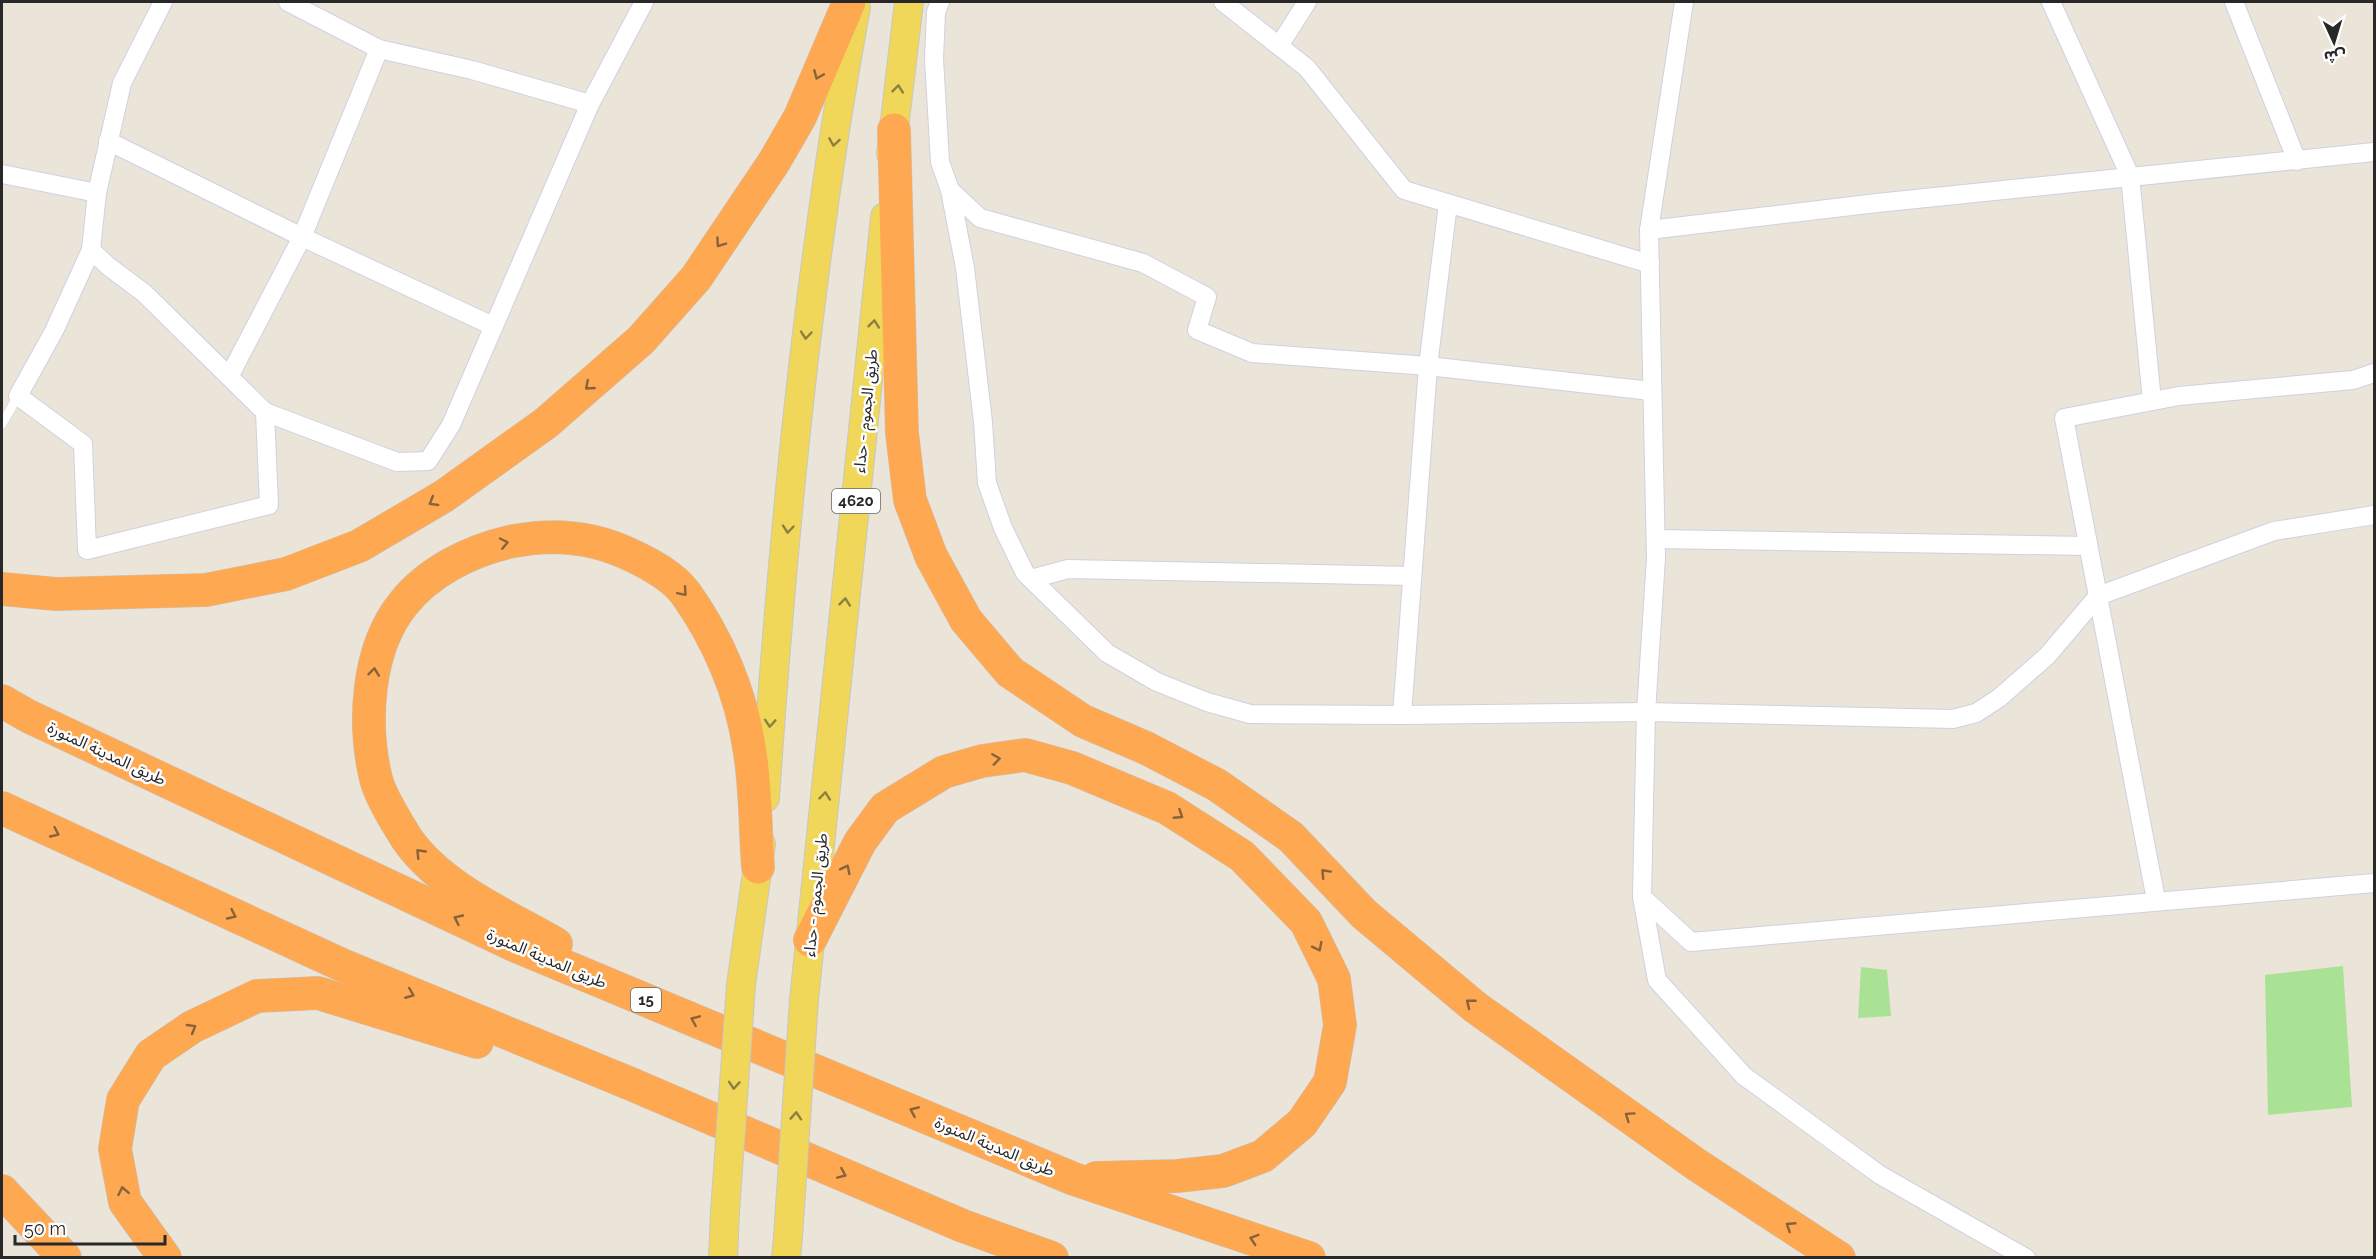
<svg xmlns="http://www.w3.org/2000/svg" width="2376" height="1259" viewBox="0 0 2376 1259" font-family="Raleway,'Noto Sans Arabic',sans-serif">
<rect width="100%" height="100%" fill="#ebe4d9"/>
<!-- green -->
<g fill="#aae295">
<polygon points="2343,966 2352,1107 2268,1115 2265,975"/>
<polygon points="1861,967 1887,970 1891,1016 1858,1018"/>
</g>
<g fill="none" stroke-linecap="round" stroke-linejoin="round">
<defs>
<polyline id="lane" points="2,424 18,396"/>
<g id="street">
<polyline points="163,2 122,83 97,193 91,250 54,331 18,396 83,444 87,550 269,505 265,412 397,462 428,461 451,425 590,104 644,2"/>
<polyline points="288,2 379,49 472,70 590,104"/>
<polyline points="940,2 936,12 934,59 940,162 950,190 965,268 983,422 987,483 1003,528 1025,573 1107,653 1157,682 1207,702 1250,714 1402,715 1646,712 1953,719 1976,713 1999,698 2047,656 2098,596 2274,531 2374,515"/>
<polyline points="1223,2 1307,68 1404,190 1650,264"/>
<polyline points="1684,2 1649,230 1656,558 1646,712 1642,897 1691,942 2374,883"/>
<polyline points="2051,2 2130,176 2152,401"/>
<polyline points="2234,2 2297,161"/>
<polyline points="1279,46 1307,2"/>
<polyline points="108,141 302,237 493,326"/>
<polyline points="2,174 97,193"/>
<polyline points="950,190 980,218 1143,263 1207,297 1197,330 1252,353 1428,366 1651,391"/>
<polyline points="1649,230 1877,203 2374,152"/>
<polyline points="91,250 108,266 144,293 265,412"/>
<polyline points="230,375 302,237 379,49"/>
<polyline points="1656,539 2088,546"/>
<polyline points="1031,579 1068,569 1412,576"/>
<polyline points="1402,715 1428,366 1448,204"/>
<polyline points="1642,897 1657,980 1744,1076 1880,1175 2026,1258"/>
<polyline points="2156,900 2064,418 2179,396 2353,380 2374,373"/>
</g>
<g id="primary">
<polyline points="891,154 909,2"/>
<path d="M765 798C783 533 808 268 856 7"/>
<polyline points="741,985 761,844"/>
<polyline points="804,1000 885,217"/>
<polyline points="723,1258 725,1212"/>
<polyline points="786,1258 788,1237"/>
</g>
<g id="highway">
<polyline points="894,130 902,433 910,500 931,556 966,620 1010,672 1083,721 1146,748 1217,785 1291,837 1364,914 1475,1007 1697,1165 1839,1258"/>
<polyline points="2,589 56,594 206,590 286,574 359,546 444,496 546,423 641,340 696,278 774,162 800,117 849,2"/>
<polyline points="2,701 28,716 514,945 1074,1179 1309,1258"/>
<polyline points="2,808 342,965 631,1084 963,1226 1052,1258"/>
<polyline points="810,940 860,842 885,808 944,772 982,761 1025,755 1072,768 1167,808 1242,856 1306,922 1334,979 1340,1025 1330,1082 1302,1123 1263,1156 1223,1171 1177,1176 1096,1178"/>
<path d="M556 944C506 915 441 888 407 839 398 825 380 795 376 779 363 725 366 650 403 604 428 572 470 551 509 542 551 533 592 536 631 555 650 564 673 576 686 594 718 639 741 693 749 747 756 786 755 828 758 867"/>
<polyline points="2,1191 65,1258"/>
<polyline points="165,1258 125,1202 115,1149 123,1100 151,1055 192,1027 257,996 318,993 477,1042"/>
</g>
</defs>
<!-- lane casing -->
<use href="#lane" stroke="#cfd1e1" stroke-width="10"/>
<!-- street casing -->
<use href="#street" stroke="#cfd1e1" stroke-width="20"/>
<!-- primary casing -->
<use href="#primary" stroke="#c7c7c7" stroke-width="30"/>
<!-- highway casing -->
<use href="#highway" stroke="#c7c7c7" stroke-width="34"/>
<!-- lane -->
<use href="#lane" stroke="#fff" stroke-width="9"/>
<!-- street -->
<use href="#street" stroke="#fff" stroke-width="18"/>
<!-- primary -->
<use href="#primary" stroke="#f0d759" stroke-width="28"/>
<!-- highway -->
<use href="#highway" stroke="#fea851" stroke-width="33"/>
<defs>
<g id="primary-bridge">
<polyline points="725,1212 741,985"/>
<polyline points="788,1237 804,1000"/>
</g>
</defs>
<!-- primary-bridge casing -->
<use href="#primary-bridge" stroke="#c7c7c7" stroke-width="30" stroke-linecap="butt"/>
<!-- primary-bridge -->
<use href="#primary-bridge" stroke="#f0d759" stroke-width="28"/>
</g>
<!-- one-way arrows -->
<defs><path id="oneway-chevron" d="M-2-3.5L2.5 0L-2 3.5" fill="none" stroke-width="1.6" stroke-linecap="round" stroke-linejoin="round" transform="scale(1.5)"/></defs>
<g stroke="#88623a">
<use href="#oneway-chevron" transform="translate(818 75) rotate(113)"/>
<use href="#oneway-chevron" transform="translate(720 243) rotate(125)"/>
<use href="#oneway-chevron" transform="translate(589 386) rotate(139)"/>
<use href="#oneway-chevron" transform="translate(433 502) rotate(149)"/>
<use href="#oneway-chevron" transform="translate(504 543) rotate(-12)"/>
<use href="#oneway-chevron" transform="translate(683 592) rotate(49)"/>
<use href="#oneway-chevron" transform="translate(374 672) rotate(-83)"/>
<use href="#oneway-chevron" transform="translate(996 759) rotate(-8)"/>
<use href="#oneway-chevron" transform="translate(1179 815) rotate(33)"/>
<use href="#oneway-chevron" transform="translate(55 833) rotate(25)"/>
<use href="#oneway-chevron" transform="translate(420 853) rotate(-134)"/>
<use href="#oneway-chevron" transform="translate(846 869) rotate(-63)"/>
<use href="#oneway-chevron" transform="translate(1325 873) rotate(-133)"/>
<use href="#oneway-chevron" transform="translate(232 915) rotate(25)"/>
<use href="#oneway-chevron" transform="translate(458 919) rotate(-155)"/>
<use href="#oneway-chevron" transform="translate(1318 947) rotate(63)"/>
<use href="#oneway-chevron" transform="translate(410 994) rotate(22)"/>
<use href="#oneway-chevron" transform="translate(1470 1003) rotate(-141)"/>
<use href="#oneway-chevron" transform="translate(695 1020) rotate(-157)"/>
<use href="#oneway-chevron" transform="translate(192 1028) rotate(-30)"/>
<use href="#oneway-chevron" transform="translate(914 1111) rotate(-157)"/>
<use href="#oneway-chevron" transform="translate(1629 1116) rotate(-145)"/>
<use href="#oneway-chevron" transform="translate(842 1174) rotate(23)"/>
<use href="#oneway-chevron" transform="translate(123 1191) rotate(-101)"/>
<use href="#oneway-chevron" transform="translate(1790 1226) rotate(-147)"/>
<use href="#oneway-chevron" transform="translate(1254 1239) rotate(-162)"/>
</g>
<g stroke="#8c8040">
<use href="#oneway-chevron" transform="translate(898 89) rotate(-84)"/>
<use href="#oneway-chevron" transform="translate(834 142) rotate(99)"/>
<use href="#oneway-chevron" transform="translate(874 324) rotate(-84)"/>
<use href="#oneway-chevron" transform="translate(806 335) rotate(95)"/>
<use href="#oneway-chevron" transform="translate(788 529) rotate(95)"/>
<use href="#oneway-chevron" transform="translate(845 602) rotate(-84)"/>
<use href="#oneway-chevron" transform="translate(770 723) rotate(94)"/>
<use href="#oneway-chevron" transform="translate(825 796) rotate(-84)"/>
<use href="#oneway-chevron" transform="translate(734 1085) rotate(94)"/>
<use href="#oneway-chevron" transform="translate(796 1116) rotate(-86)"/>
</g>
<g text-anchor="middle" stroke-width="5" stroke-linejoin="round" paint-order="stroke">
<!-- shield labels -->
<g fill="#fff" stroke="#686868" stroke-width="1.5">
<rect x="832" y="489" width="48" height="24" rx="4.5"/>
<rect x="631" y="988" width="30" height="24" rx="4.5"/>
</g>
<g font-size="15" font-weight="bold" fill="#282828">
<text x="856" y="506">4620</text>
<text x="646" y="1005">15</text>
</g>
<!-- street labels -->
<g font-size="16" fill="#282828" stroke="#fff">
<text transform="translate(865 411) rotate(-84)" y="6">طريق الجموم - حداء</text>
<text transform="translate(107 753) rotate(25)" y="6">طريق المدينة المنورة</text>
<text transform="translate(815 895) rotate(-84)" y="6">طريق الجموم - حداء</text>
<text transform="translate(547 958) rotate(23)" y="6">طريق المدينة المنورة</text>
<text transform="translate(995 1146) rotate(23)" y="6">طريق المدينة المنورة</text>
</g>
</g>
<!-- border -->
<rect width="2376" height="1259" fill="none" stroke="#282828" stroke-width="6"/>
<!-- north arrow -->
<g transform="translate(2334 42) rotate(176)" stroke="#ffffff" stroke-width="4.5" paint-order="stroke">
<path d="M0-4.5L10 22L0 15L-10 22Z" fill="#282828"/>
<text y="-9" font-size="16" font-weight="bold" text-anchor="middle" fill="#282828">ش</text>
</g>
<!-- scale -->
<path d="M15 1235v9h150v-9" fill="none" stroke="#282828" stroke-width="3"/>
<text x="24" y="1235" font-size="18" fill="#282828" stroke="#ffffff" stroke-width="4.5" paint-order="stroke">50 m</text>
</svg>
